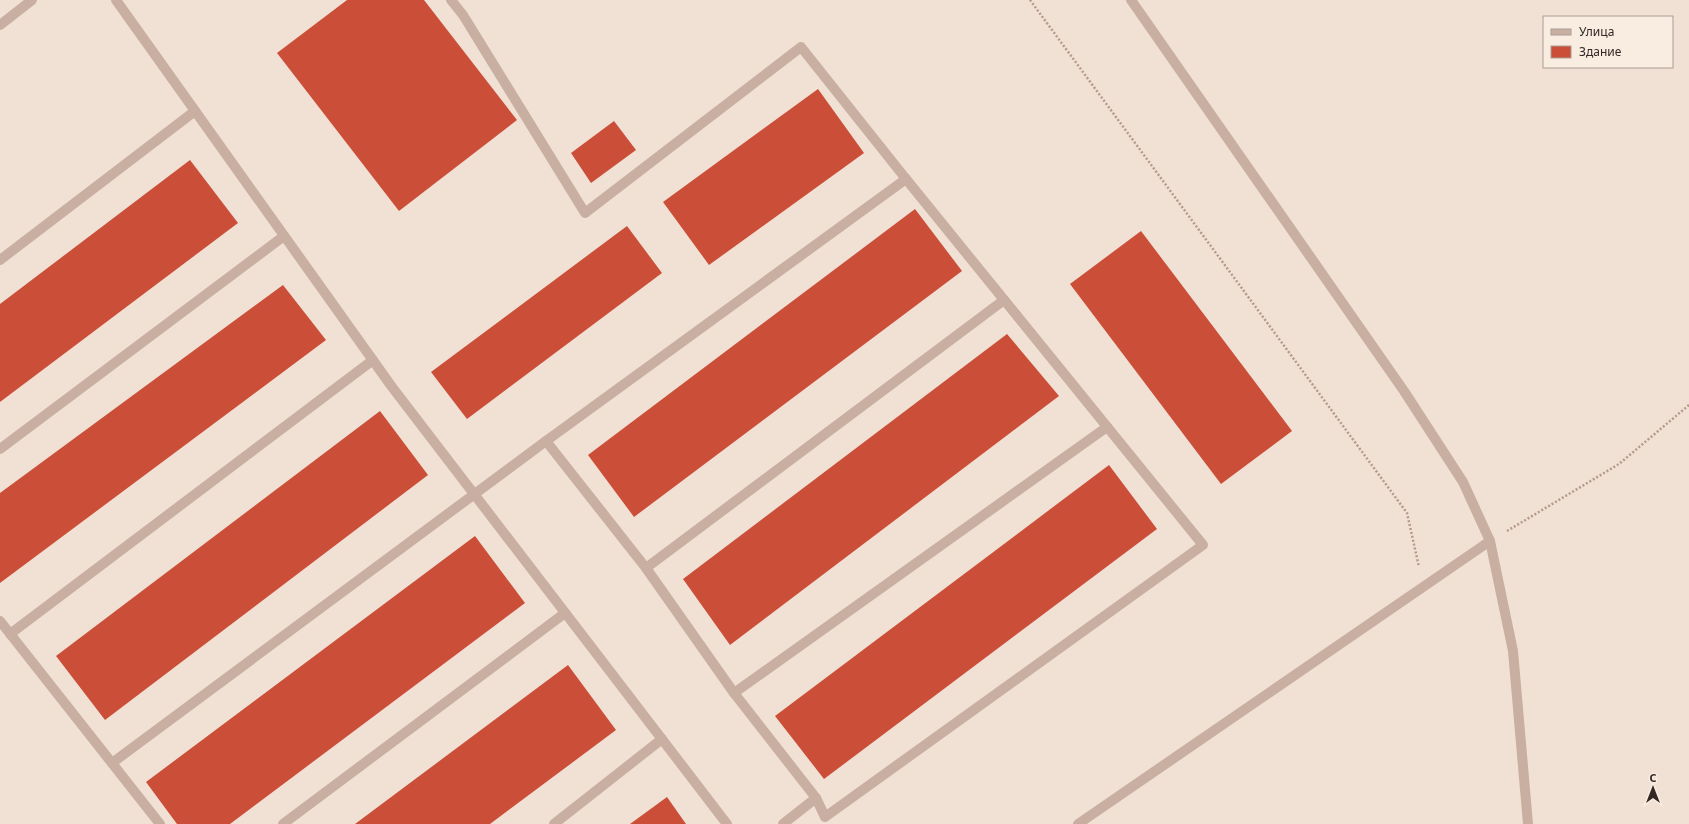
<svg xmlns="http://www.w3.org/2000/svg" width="1689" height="824" viewBox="0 0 1689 824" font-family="'Noto Sans',sans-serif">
<rect width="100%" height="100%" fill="#f1e1d5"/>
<!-- building -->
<g fill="#cb4e39">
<polygon points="347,0 424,0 517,120 399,211 277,53"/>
<polygon points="818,89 864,153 709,265 663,202"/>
<polygon points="614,121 636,150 591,183 571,153"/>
<polygon points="190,160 238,223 0,402 0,304"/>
<polygon points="915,209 962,271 634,517 588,455"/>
<polygon points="627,226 662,273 467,419 431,372"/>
<polygon points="1141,231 1292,431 1221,484 1070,284"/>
<polygon points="283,285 326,340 0,583 0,493"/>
<polygon points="1007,334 1059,396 730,645 683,579"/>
<polygon points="380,411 428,475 105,720 56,656"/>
<polygon points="1109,465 1157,529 824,779 775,716"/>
<polygon points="475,536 525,603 230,824 177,824 146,782"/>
<polygon points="568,665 616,730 490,824 355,824"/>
<polygon points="667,797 686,824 630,824"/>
</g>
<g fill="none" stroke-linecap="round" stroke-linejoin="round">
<!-- path -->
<g stroke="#b5998b" stroke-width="2.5" stroke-dasharray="2 2" stroke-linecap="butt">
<polyline points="1030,0 1407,513 1419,567"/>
<polyline points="1507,531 1619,464 1689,405"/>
</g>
<!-- minor -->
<g stroke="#c9afa1" stroke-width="10">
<polyline points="116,0 392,387 727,824"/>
<polyline points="451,0 463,15 585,213 801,47 906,179"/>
<polyline points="1131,0 1404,391 1463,482 1490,541 1513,651 1528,824"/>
<polyline points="0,25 32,0"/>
<polygon points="906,179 1203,545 825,817 816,798 734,693 646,568 546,441"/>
<polyline points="0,260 195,111"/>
<polyline points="0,449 284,236"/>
<polyline points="646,568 1004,300"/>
<polyline points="0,621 160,824"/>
<polyline points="10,634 373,360"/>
<polyline points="734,693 1107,427"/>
<polyline points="112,763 546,441"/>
<polyline points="283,824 565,613"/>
<polyline points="554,824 662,739"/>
<polyline points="783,824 816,798"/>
<polyline points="1078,824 1490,541"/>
</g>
</g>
<!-- legend -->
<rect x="1543" y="16" width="130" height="52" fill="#f9ece1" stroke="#aa9d95"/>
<rect x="1551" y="29" width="20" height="6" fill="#c9afa1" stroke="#aa9d95"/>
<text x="1579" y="36" font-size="12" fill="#332724">Улица</text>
<rect x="1551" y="46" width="20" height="12" fill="#cb4e39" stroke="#aa9d95"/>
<text x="1579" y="56" font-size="12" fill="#332724">Здание</text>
<!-- north arrow -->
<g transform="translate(1653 788)" stroke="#f9ece1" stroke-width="3" paint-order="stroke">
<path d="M0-3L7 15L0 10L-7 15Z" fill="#332724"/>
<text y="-6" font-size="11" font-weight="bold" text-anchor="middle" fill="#332724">С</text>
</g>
</svg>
